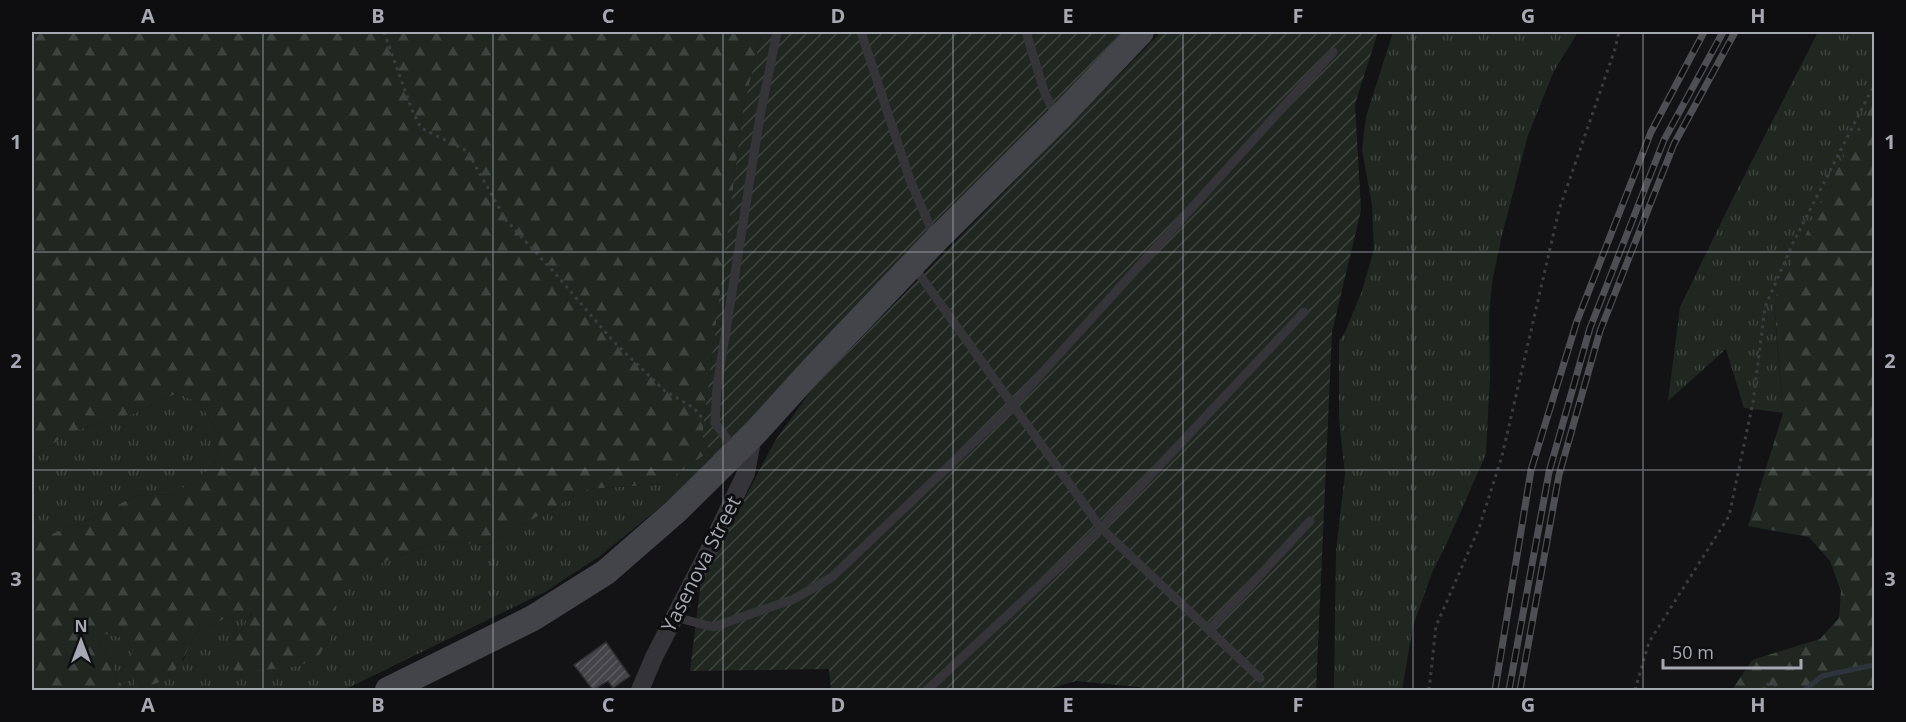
<svg xmlns="http://www.w3.org/2000/svg" width="1906" height="722" viewBox="0 0 1906 722" font-family="'Open Sans',sans-serif">
<defs>
<pattern id="grass-tufts" width="24" height="20" patternUnits="userSpaceOnUse" patternTransform="scale(1.5)"><rect width="24" height="20" fill="#202721"/><path d="M3 7l-1-3M5 7V3M7 7l1-3M15 17l-1-3M17 17v-4M19 17l1-3" fill="none" stroke="#3d443f"/></pattern>
<pattern id="forest-firs" width="22" height="20" patternUnits="userSpaceOnUse" patternTransform="scale(1.5)"><rect width="22" height="20" fill="#202721"/><path d="M5 1l3.5 6h-7zM16 11l3.5 6h-7z" fill="#3d443f"/></pattern>
<pattern id="garden-furrows" width="10" height="10" patternUnits="userSpaceOnUse" patternTransform="scale(1.5)"><rect width="10" height="10" fill="#202721"/><path d="M-1 1l2-2M0 10L10 0M9 11l2-2" fill="none" stroke="#3d443f"/></pattern>
<pattern id="building-hatch" width="6" height="6" patternUnits="userSpaceOnUse" patternTransform="scale(1.5)"><rect width="6" height="6" fill="#434348"/><path d="M-1 1l2-2M0 6l6-6M5 7l2-2" fill="none" stroke="#5b5b60"/></pattern>
</defs>
<rect width="100%" height="100%" fill="#131315"/>
<!-- grass -->
<g fill="url(#grass-tufts)">
<polygon points="1393,32 1578,32 1554,71 1528,135 1502,235 1492,282 1489,316 1490,377 1486,454 1446,545 1432,573 1413,626 1402,690 1334,690 1336,551 1345,474 1339,418 1339,341 1345,332 1362,291 1374,249 1372,205 1362,150 1366,117"/>
<polygon points="1818,32 1874,32 1874,102 1774,305 1783,413 1744,408 1726,349 1668,401 1680,307 1733,198"/>
<polygon points="177,393 200,403 220,435 215,465 175,494 135,496 97,516 47,536 32,538 32,455 35,455 71,432 135,413"/>
<polygon points="710,451 716,462 600,556 545,592 344,690 124,690 99,641 105,634 136,640 183,661 195,633 240,611 253,611 236,639 287,668 315,661 331,638 335,585 386,561 439,541 486,545 587,489 662,484"/>
</g>
<!-- forest -->
<g fill="url(#forest-firs)">
<path d="M32 32H762L743 110 703 427V438L710 451 662 484 587 489 486 545 439 541 386 561 336 585 331 638 315 661 287 668 235 672 228 657 236 639 253 612 240 611 195 633C183 662 171 690 134 685L135 676 130 668 135 640 105 634 99 641 124 690H32V538L47 536 97 516 135 496 175 494 215 465 220 435 200 403 177 393 135 413 71 432 35 455H32Z"/>
<polygon points="1874,98 1874,690 1732,690 1752,660 1820,639 1839,618 1841,591 1830,561 1809,537 1748,526 1783,413 1774,300 1843,158"/>
</g>
<!-- garden -->
<g fill="url(#garden-furrows)">
<polygon points="762,32 1123,32 1057,102 936,221 725,447 716,462 703,438 703,427 743,110"/>
<polygon points="1161,32 1378,32 1355,104 1361,210 1332,332 1316,690 1148,690 1138,687 1076,681 1044,690 831,690 829,669 690,671 701,581 775,441 814,386"/>
</g>
<g fill="none" stroke-linecap="round" stroke-linejoin="round">
<!-- stream -->
<polyline stroke="#2e343c" stroke-width="5" points="1805,690 1822,676 1874,665"/>
</g>
<!-- building -->
<polygon fill="url(#building-hatch)" stroke="#2e2d30" stroke-width="1.5" points="606,642 630,676 613,688 608,681 593,690 574,665"/>
<g fill="none" stroke-linecap="round" stroke-linejoin="round">
<!-- path -->
<g stroke="#3b3c40" stroke-width="3" stroke-dasharray="3 4.5" stroke-linecap="butt">
<polyline points="384,32 412,110 421,128 467,151 506,220 553,271 613,341 665,391 694,408 702,418"/>
<polyline points="1429,690 1436,626 1479,528 1502,456 1559,210 1615,49 1619,32"/>
<polyline points="1635,690 1649,642 1729,516 1753,402 1765,307 1793,243 1874,85"/>
<polyline points="1763,690 1765,684 1775,685 1779,690"/>
</g>
<!-- lane -->
<g stroke="#353539" stroke-width="9">
<polyline points="861,32 910,180 935,238"/>
<polyline points="1026,32 1045,94 1057,117"/>
<polyline points="914,267 1101,528 1260,678"/>
<polyline points="735,449 715,423 717,387 760,116 777,32"/>
<polyline points="675,617 713,627 794,599 832,577 1013,405 1333,52"/>
<polyline points="1209,630 1310,521"/>
<polyline points="927,690 1101,528 1304,312"/>
</g>
<!-- street -->
<polyline stroke="#353539" stroke-width="18" points="640,690 654,657 710,548 746,473 753,435"/>
<!-- secondary -->
<polyline stroke="#434449" stroke-width="26" points="388,690 533,618 606,572 676,511 753,435 812,370 936,240 1058,119 1141,32"/>
<defs>
<g id="rail">
<polyline points="1495,690 1531,470 1577,321 1651,132 1704,32"/>
<polyline points="1509,690 1549,472 1590,328 1664,140 1723,32"/>
<polyline points="1520,690 1559,475 1600,331 1674,144 1735,32"/>
</g>
</defs>
<!-- rail casing -->
<use href="#rail" stroke="#4e4f54" stroke-width="7"/>
<!-- rail -->
<use href="#rail" stroke="#0e0e10" stroke-width="4.5" stroke-dasharray="14" stroke-linecap="butt"/>
</g>
<!-- grid -->
<path fill="none" stroke="#a6a9b4" stroke-width="1.5" stroke-opacity="0.55" d="M263 32V690M493 32V690M723 32V690M953 32V690M1183 32V690M1413 32V690M1643 32V690M32 252H1874M32 470H1874"/>
<g text-anchor="middle" stroke-width="6" stroke-linejoin="round" paint-order="stroke">
<!-- street labels -->
<g font-size="20" fill="#a6a9b4" stroke="#0e0e10">
<text transform="translate(701 564) rotate(-63)" y="7">Yasenova Street</text>
</g>
</g>
<!-- border -->
<rect width="1906" height="722" fill="none" stroke="#0e0e10" stroke-width="66"/>
<!-- north arrow -->
<g transform="translate(81 641)" stroke="#0e0e10" stroke-width="4.5" paint-order="stroke">
<path d="M0-4.5L10 22L0 15L-10 22Z" fill="#a6a9b4"/>
<text y="-9" font-size="16" font-weight="bold" text-anchor="middle" fill="#a6a9b4">N</text>
</g>
<!-- scale -->
<path d="M1663 659v9h138v-9" fill="none" stroke="#a6a9b4" stroke-width="3"/>
<text x="1672" y="659" font-size="18" fill="#a6a9b4" stroke="#0e0e10" stroke-width="4.5" paint-order="stroke">50 m</text>
<rect x="33" y="33" width="1840" height="656" fill="none" stroke="#a6a9b4" stroke-width="2"/>
<g font-size="20" text-anchor="middle" font-weight="bold" fill="#a6a9b4">
<text x="148" y="23">A</text>
<text x="378" y="23">B</text>
<text x="608" y="23">C</text>
<text x="838" y="23">D</text>
<text x="1068" y="23">E</text>
<text x="1298" y="23">F</text>
<text x="1528" y="23">G</text>
<text x="1758" y="23">H</text>
<text x="16" y="149">1</text>
<text x="1890" y="149">1</text>
<text x="16" y="368">2</text>
<text x="1890" y="368">2</text>
<text x="16" y="586">3</text>
<text x="1890" y="586">3</text>
<text x="148" y="712">A</text>
<text x="378" y="712">B</text>
<text x="608" y="712">C</text>
<text x="838" y="712">D</text>
<text x="1068" y="712">E</text>
<text x="1298" y="712">F</text>
<text x="1528" y="712">G</text>
<text x="1758" y="712">H</text>
</g>
</svg>
